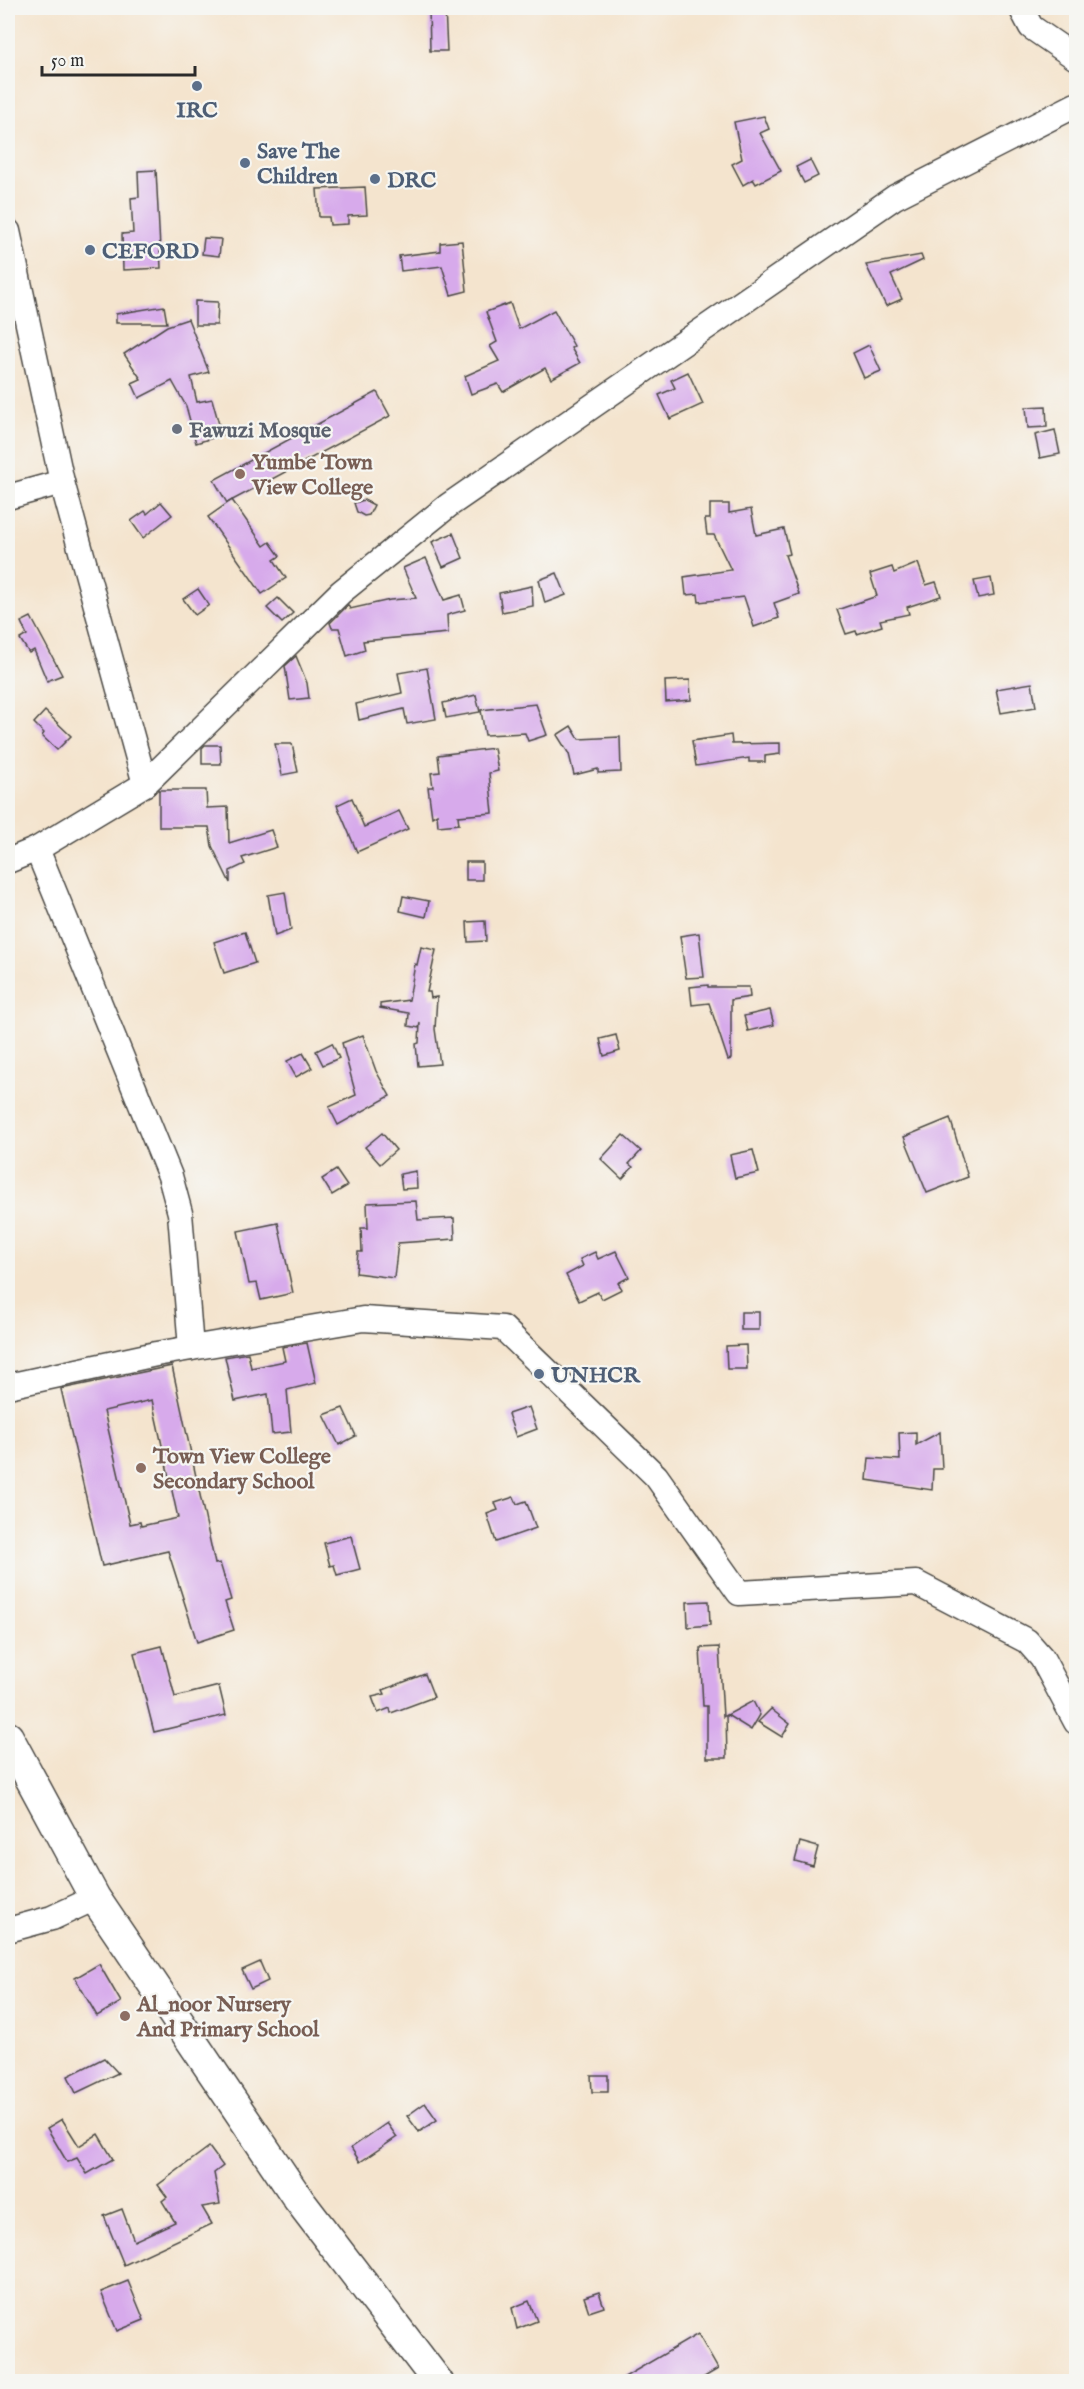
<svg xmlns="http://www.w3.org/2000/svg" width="1084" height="2389" viewBox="0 0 1084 2389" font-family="'IM FELL English',serif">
<rect width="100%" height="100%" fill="#f6f6f2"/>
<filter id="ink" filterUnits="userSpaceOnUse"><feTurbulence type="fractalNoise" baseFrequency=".0167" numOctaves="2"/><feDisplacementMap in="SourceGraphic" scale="12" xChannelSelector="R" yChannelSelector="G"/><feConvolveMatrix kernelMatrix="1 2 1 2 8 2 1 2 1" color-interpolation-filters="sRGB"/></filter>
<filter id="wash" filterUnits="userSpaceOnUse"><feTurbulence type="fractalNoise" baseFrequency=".008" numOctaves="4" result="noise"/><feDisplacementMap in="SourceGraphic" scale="24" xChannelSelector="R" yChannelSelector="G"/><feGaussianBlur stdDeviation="1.35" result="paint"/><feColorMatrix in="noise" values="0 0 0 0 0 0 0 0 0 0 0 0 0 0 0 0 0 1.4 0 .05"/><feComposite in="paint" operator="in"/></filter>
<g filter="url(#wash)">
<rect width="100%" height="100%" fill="#f4e4ce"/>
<g id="blocks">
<!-- building -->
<g fill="#d7aaeb" fill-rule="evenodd">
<polygon points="429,8 445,8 447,51 430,51"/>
<polygon points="764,116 769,129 760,133 781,171 756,184 753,179 743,185 732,164 742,159 734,122"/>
<polygon points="810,160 818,176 804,183 796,167"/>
<polygon points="156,170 161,268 123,270 122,234 133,233 131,198 139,197 138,171"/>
<polygon points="365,187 367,215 348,216 348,224 330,225 329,217 319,217 317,189"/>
<polygon points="204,238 221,239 219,256 202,254"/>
<polygon points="462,241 467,291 451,295 442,266 401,271 399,256 440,251 440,243"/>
<polygon points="921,255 923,260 891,275 902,299 886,306 866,265"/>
<polygon points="195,301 218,302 217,325 195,325"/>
<polygon points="510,303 519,329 554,310 574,346 571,348 580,363 551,379 545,368 503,392 498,384 471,394 465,376 499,361 490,346 497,342 486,312"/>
<polygon points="164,306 167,323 116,323 116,314"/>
<polygon points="188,319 209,372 191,377 197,402 212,399 222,435 196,443 186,406 172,381 139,398 132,383 141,379 124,354 167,326"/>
<polygon points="869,345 881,371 864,378 853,353"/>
<polygon points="688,372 703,404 670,419 659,395 675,388 671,380"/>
<polygon points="377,392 390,416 227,503 214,480"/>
<polygon points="1046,406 1047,427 1028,428 1026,407"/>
<polygon points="1055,430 1060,454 1040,458 1035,435"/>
<polygon points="232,500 264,546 270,542 280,556 274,560 286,578 262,594 208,517"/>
<polygon points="364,500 374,505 369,515 364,516 357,512 354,503"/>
<polygon points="161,502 172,515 143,538 131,521 145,511 147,514"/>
<polygon points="710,504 729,504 729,513 751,509 756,535 784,529 790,554 785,555 799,594 774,603 779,618 754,627 744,597 699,602 698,594 686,595 684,577 731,570 714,535 707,535 705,519 710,519"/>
<polygon points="453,533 463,558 443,567 432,542"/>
<polygon points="426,558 444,600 461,595 465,610 447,615 448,633 363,641 365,650 347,656 339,628 332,628 330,623 348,605 350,609 390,600 416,598 403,568"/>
<polygon points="918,563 926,585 936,582 941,596 907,607 909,614 880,620 882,626 857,634 856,631 846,634 837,610 877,596 870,574 892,567 894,573"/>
<polygon points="557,573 566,595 545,603 539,580"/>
<polygon points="991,578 994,595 978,598 974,581"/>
<polygon points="532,586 533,606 502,612 499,593"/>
<polygon points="198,589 209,605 195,615 183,599"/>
<polygon points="278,598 293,613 282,623 267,608"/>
<polygon points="31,617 62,675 47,681 34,650 29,653 20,639 27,635 21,622"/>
<polygon points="296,656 307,683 309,698 290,700 285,666"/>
<polygon points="427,668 436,719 407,724 404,709 359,720 356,704 402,693 398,673"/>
<polygon points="690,680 691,700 666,702 665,681"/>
<polygon points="1032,683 1036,707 1001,713 996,689"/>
<polygon points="476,695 480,712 446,718 443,703"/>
<polygon points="536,704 547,735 528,741 525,733 485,735 481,710"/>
<polygon points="45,711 71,736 57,750 42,736 44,733 34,723"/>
<polygon points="571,726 579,739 620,737 621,772 598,773 598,769 574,775 569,754 557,735"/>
<polygon points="731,735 732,744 780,743 780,754 765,756 765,762 749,762 749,758 696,766 692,741"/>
<polygon points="275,744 292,744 298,772 282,775"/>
<polygon points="205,745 220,745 221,764 202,764 202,748"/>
<polygon points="494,748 498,771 489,773 493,813 458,816 459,824 438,826 437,814 432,817 428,787 433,787 431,773 440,772 438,755"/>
<polygon points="159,790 206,790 207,808 228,807 229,843 271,830 277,847 242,858 245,864 230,871 230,883 212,846 209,827 159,827"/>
<polygon points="352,798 364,827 399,811 408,829 357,852 337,805"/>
<rect x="466" y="862" width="16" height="18"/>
<polygon points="285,892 291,930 275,936 268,895"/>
<polygon points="403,896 429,901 426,917 400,911"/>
<polygon points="485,921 486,941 468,942 467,922"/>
<polygon points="245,932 255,963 224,973 214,942"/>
<polygon points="699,933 704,977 686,978 680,936"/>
<polygon points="421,947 436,950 427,992 430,992 431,998 437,997 435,1029 440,1064 418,1066 416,1044 419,1043 420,1023 419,1028 408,1026 409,1013 380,1008 380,1004 409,1000 415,964 417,965"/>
<polygon points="708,985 708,987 749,987 750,997 731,1000 731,1059 728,1060 709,1003 692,1005 690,987"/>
<polygon points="770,1010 774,1025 748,1031 744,1016"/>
<polygon points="363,1035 376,1071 390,1096 338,1125 329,1107 356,1095 342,1043"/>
<polygon points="616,1035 620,1051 604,1056 600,1039"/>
<polygon points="332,1043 339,1058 323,1065 316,1051"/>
<polygon points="303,1053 312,1068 296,1077 287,1061"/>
<polygon points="950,1118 968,1177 927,1193 904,1137"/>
<polygon points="382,1133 396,1150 380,1164 365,1147"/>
<polygon points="623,1135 641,1151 629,1164 633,1167 622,1179 601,1159"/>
<polygon points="753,1150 759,1173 735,1178 730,1155"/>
<polygon points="336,1170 347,1186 332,1195 322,1179"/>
<polygon points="416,1171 417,1188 402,1189 400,1174"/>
<polygon points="416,1201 418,1220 454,1218 455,1239 398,1243 394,1278 356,1273 358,1252 362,1252 361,1228 368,1228 367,1203"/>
<polygon points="278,1223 293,1293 261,1300 257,1283 249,1284 238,1231"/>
<polygon points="616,1251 629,1277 618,1283 622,1289 602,1299 598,1292 579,1301 566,1275 583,1266 580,1259 595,1252 598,1259"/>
<rect x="741" y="1312" width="18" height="18"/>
<polygon points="307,1343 316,1383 287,1390 291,1432 272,1434 268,1394 235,1401 225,1357 248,1353 251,1368 285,1361 282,1347"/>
<polygon points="746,1345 747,1369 727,1369 726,1346"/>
<path d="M172 1366 215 1564 220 1563 231 1600 225 1602 234 1630 197 1642 168 1551 102 1566 61 1389ZM152 1400 178 1518 141 1526 140 1522 130 1524 104 1411Z"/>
<polygon points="529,1407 537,1429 516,1437 508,1414"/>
<polygon points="343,1408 356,1436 339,1445 324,1415"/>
<polygon points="916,1432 916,1445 940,1432 942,1469 933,1469 932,1490 867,1480 869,1458 900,1460 899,1433"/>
<polygon points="514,1497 517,1504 526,1501 536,1528 496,1542 487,1514 498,1510 495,1503"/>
<polygon points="351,1536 360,1569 337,1575 334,1565 330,1566 324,1543"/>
<polygon points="709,1601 710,1625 688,1627 687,1602"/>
<polygon points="162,1646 175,1697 219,1686 226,1715 154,1732 134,1653"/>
<polygon points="719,1647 723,1717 726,1715 727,1758 707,1758 707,1706 703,1706 700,1648"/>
<polygon points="425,1674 434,1697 391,1713 390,1708 378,1713 372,1697 385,1694 383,1690"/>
<polygon points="753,1701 760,1715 751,1730 727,1715"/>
<polygon points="771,1709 790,1724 782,1737 758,1722"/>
<polygon points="800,1842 818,1847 813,1866 795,1861"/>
<polygon points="260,1962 268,1981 251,1989 242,1970"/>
<polygon points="99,1964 121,2002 97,2016 75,1978"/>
<polygon points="104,2058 118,2073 76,2093 68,2076"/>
<polygon points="591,2075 608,2075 608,2092 592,2092"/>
<polygon points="425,2103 437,2120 419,2132 407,2116"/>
<polygon points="62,2119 79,2146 98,2134 113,2159 87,2174 77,2158 67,2162 47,2128"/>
<polygon points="387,2123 397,2137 360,2162 351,2148"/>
<polygon points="209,2147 223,2166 214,2173 220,2204 202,2207 212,2224 124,2265 104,2216 122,2209 134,2241 175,2222 162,2201 167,2197 158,2185"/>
<polygon points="128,2281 144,2320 117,2331 101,2292"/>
<polygon points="599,2292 604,2307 589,2312 584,2297"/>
<polygon points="529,2301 537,2321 517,2329 512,2308"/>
<polygon points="698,2334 718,2369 696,2382 616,2382"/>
</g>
</g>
</g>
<g filter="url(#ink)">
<use href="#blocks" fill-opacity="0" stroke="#494743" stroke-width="1.5"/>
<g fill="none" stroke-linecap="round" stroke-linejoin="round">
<defs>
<g id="minor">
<polyline points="1021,8 1031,27 1076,58"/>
<polyline points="8,231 62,482 145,784"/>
<polyline points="8,497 62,482"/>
<polyline points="37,849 170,1176 180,1213 191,1348"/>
<polyline points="8,861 37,849 145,784 341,592 449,505 895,197 1076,105"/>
<polyline points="8,1386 156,1354 363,1319 503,1328 656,1476 739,1593 916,1583 1027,1641 1042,1658 1076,1722"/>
<polyline points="8,1930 52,1918 95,1898"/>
</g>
<polyline id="major" points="8,1737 95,1898 299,2200 438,2382"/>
</defs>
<!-- minor casing -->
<use href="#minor" stroke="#494743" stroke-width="27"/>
<!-- major casing -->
<use href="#major" stroke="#494743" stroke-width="33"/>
<!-- minor -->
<use href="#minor" stroke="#fff" stroke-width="24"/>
<!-- major -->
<use href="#major" stroke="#fff" stroke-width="30"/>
</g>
</g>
<!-- markers -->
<g fill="#5c6f8a" stroke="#f6f6f2" stroke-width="2">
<circle cx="197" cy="86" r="6"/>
<circle cx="245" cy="163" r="6"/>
<circle cx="375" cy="179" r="6"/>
<circle cx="90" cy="250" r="6"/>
<circle cx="539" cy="1374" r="6"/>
</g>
<circle fill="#6b7280" stroke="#f6f6f2" stroke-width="2" cx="177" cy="429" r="6"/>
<g fill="#8d6e63" stroke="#f6f6f2" stroke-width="2">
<circle cx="240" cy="474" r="6"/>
<circle cx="141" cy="1468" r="6"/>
<circle cx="125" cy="2016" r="6"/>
</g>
<g text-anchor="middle" stroke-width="4.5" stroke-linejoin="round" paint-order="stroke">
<!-- service labels -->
<g font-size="22" font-weight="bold" fill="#4e5e75" stroke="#f6f6f2" text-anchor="start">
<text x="197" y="117" text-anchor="middle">IRC</text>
<text x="257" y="158">Save The<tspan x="257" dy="25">Children</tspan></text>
<text x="387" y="187">DRC</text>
<text x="102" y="258">CEFORD</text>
<text x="551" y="1382">UNHCR</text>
</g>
<!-- worship labels -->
<g font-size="22" font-weight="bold" fill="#5b616d" stroke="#f6f6f2" text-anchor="start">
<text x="189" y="437">Fawuzi Mosque</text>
</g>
<!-- education labels -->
<g font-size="22" font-weight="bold" fill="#785e54" stroke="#f6f6f2" text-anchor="start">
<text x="252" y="469">Yumbe Town<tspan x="252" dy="25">View College</tspan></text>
<text x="153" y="1463">Town View College<tspan x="153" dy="25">Secondary School</tspan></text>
<text x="137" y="2011">Al_noor Nursery<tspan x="137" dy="25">And Primary School</tspan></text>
</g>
</g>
<!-- margin -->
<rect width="1084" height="2389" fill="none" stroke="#f6f6f2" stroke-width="30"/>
<!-- scale -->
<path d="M42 66v9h153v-9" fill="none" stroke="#2b2b2b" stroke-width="3"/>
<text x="51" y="66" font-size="18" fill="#2b2b2b" stroke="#f6f6f2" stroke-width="4.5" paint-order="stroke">50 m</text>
</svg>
